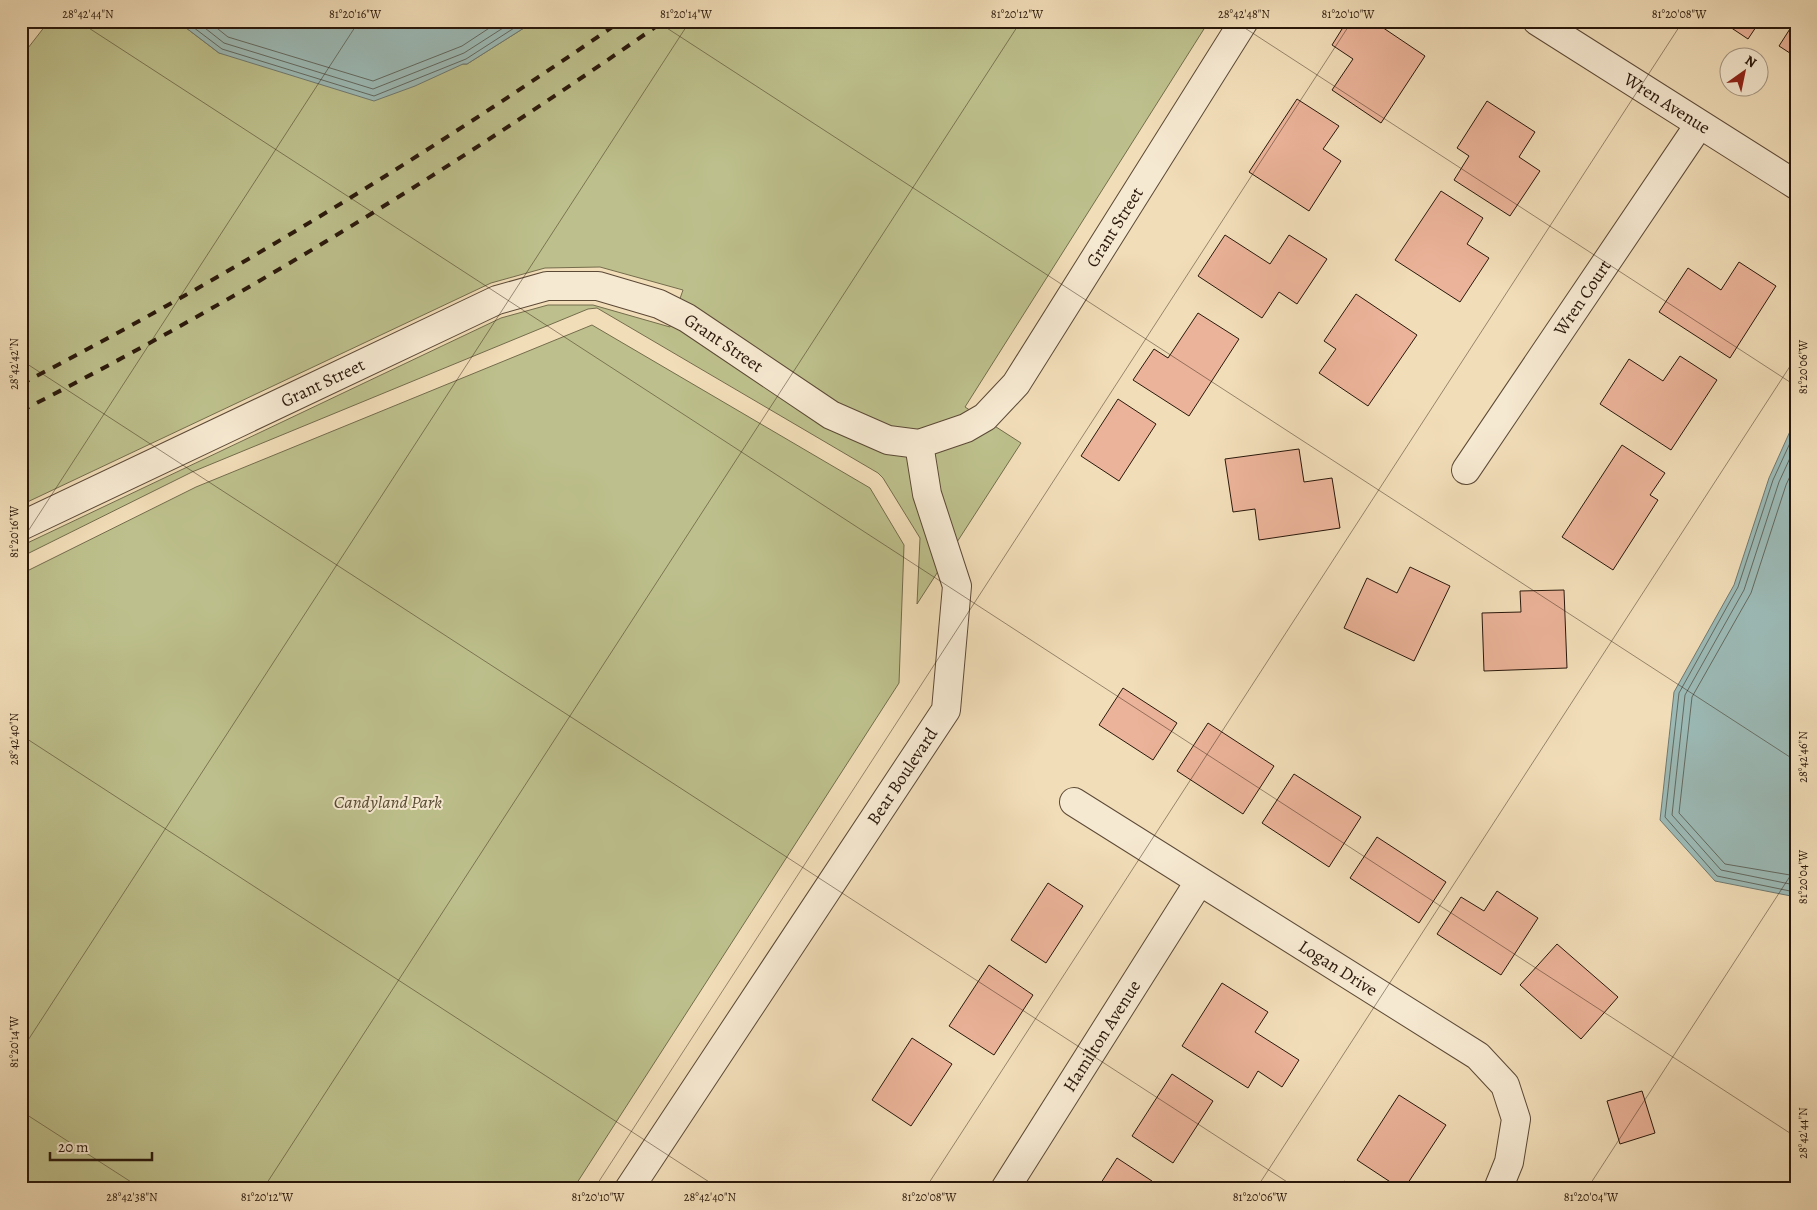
<svg xmlns="http://www.w3.org/2000/svg" width="1817" height="1210" viewBox="0 0 1817 1210" font-family="Alegreya,serif">
<rect width="100%" height="100%" fill="#f1ddb8"/>
<filter id="stains"><feTurbulence type="fractalNoise" baseFrequency=".004" numOctaves="4"/><feColorMatrix values="0 0 0 0 .2 0 0 0 0 .09 0 0 0 0 .02 0 0 0 .5 -.17"/></filter>
<radialGradient id="worn" r=".72"><stop offset=".6" stop-color="#630" stop-opacity="0"/><stop offset="1" stop-color="#630" stop-opacity=".3"/></radialGradient>
<!-- green -->
<g fill="#bdc08c" stroke="#746c4c">
<polygon points="49,21 177,21 219,53 463,64 467,64 535,21 1209,21 965,407 1021,443 917,604 920,538 883,478 878,473 597,308 588,309 192,472 21,557 21,546 501,318 548,305 593,305 670,327 683,290 600,267 545,268 491,283 21,505 21,57"/>
<polygon points="592,325 870,488 904,545 899,683 573,1189 21,1189 21,574 196,487"/>
</g>
<!-- water -->
<g fill="#9cbab6" stroke="#6e7972">
<polygon points="177,21 535,21 467,64 463,64 415,86 374,101 219,53"/>
<polygon points="1796,418 1796,895 1791,896 1715,881 1660,820 1674,692 1734,585 1769,478"/>
</g>
<g fill="none" stroke-linecap="round" stroke-linejoin="round">
<!-- shore -->
<g stroke="#636960" stroke-width="1">
<polyline points="185,21 222,49 374,96 466,59 525,21"/>
<polyline points="196,21 224,43 373,89 464,53 514,21"/>
<polyline points="208,21 228,37 373,81 462,46 500,21"/>
<polyline points="1796,430 1773,480 1738,587 1679,693 1665,817 1717,876 1790,891 1796,890"/>
<polyline points="1796,445 1779,482 1744,590 1685,695 1672,815 1721,870 1790,884 1796,884"/>
<polyline points="1796,463 1786,485 1751,593 1692,697 1679,813 1725,864 1796,876"/>
</g>
</g>
<!-- building -->
<g fill="#ebb399" stroke="#2a180b">
<polygon points="1347,21 1373,21 1425,56 1381,123 1332,90 1353,59 1332,45"/>
<polygon points="1721,21 1760,21 1748,39"/>
<polygon points="1795,21 1796,21 1796,57 1779,46"/>
<polygon points="1297,99 1339,126 1323,149 1341,161 1309,211 1249,172"/>
<polygon points="1487,101 1535,132 1519,157 1540,171 1510,216 1454,180 1469,156 1457,148"/>
<polygon points="1441,191 1483,218 1467,244 1489,258 1460,302 1395,260"/>
<polygon points="1225,235 1270,264 1289,235 1327,259 1297,304 1279,292 1262,318 1198,276"/>
<polygon points="1739,262 1776,286 1730,358 1659,312 1688,268 1721,290"/>
<polygon points="1356,294 1417,335 1368,406 1319,373 1336,349 1324,341"/>
<polygon points="1198,313 1239,339 1189,416 1133,380 1154,349 1168,358"/>
<polygon points="1680,356 1717,380 1671,450 1600,404 1629,359 1663,381"/>
<polygon points="1118,399 1156,424 1119,481 1081,456"/>
<polygon points="1622,445 1665,473 1650,495 1658,500 1613,570 1562,537"/>
<polygon points="1299,449 1304,482 1332,478 1340,528 1259,540 1255,509 1233,512 1225,459"/>
<polygon points="1410,567 1450,586 1414,661 1344,628 1367,578 1397,593"/>
<polygon points="1564,590 1567,668 1484,671 1482,613 1521,612 1520,591"/>
<polygon points="1123,688 1177,723 1153,760 1099,725"/>
<polygon points="1208,723 1274,766 1243,814 1177,771"/>
<polygon points="1294,774 1361,817 1329,867 1262,823"/>
<polygon points="1377,837 1446,882 1419,923 1350,878"/>
<polygon points="1048,883 1083,906 1046,963 1011,940"/>
<polygon points="1497,891 1538,918 1501,975 1437,934 1461,897 1484,911"/>
<polygon points="1557,944 1618,997 1581,1039 1520,985"/>
<polygon points="989,965 1033,995 994,1055 949,1026"/>
<polygon points="1222,983 1268,1012 1255,1032 1299,1060 1282,1087 1258,1071 1248,1088 1182,1046"/>
<polygon points="912,1038 952,1064 911,1126 872,1100"/>
<polygon points="1172,1074 1213,1101 1173,1163 1132,1136"/>
<polygon points="1642,1091 1655,1133 1620,1144 1607,1101"/>
<polygon points="1399,1095 1446,1125 1404,1189 1401,1189 1357,1160"/>
<polygon points="1117,1158 1152,1181 1147,1189 1097,1189"/>
<polygon points="1344,1181 1355,1189 1339,1189"/>
</g>
<g fill="none" stroke-linecap="round" stroke-linejoin="round">
<defs>
<g id="minor">
<path id="s1" d="M1537 21 1796 185"/>
<path id="s2" d="M1466 470 1699 125"/>
<path id="s3" d="M21 526 497 300 547 286H598L659 304 687 318 831 415 888 440 919 444 966 428 985 417 1016 384 1244 21"/>
<path id="s4" d="M1074 802 1478 1056 1505 1085 1516 1119 1509 1162 1498 1189"/>
<path id="s5" d="M629 1189 946 710 957 586 927 494 919 444"/>
<path id="s6" d="M1005 1189 1199 882"/>
</g>
</defs>
<!-- minor casing -->
<use href="#minor" stroke="#5c4936" stroke-width="30"/>
<!-- minor -->
<use href="#minor" stroke="#f6e9d1" stroke-width="28"/>
<!-- rail -->
<g stroke="#2a180b" stroke-width="4" stroke-dasharray="9 9" stroke-linecap="butt">
<path d="M21 384C229 277 428 154 621 21"/>
<path d="M21 411C245 297 458 165 664 21"/>
</g>
</g>
<!-- ticks -->
<path fill="none" stroke="#2a180b" stroke-width="1" stroke-opacity="0.45" d="M78 21 1796 1137M656 21 1796 761M1234 21 1796 386M21 32 28 21M21 360 1298 1189M21 542 359 21M21 735 720 1189M21 1051 690 21M21 1111 142 1189M263 1189 1021 21M594 1189 1352 21M925 1189 1683 21M1256 1189 1796 357M1587 1189 1796 867"/>
<g text-anchor="middle" stroke-width="4" stroke-linejoin="round" paint-order="stroke">
<!-- street labels -->
<g font-size="18" fill="#2a180b" stroke="#f6e9d1">
<text dy="6" stroke="none"><textPath href="#s1" startOffset="154">Wren Avenue</textPath></text>
<text dy="6" stroke="none"><textPath href="#s3" startOffset="1294">Grant Street</textPath></text>
<text dy="6" stroke="none"><textPath href="#s2" startOffset="208">Wren Court</textPath></text>
<text dy="6" stroke="none"><textPath href="#s3" startOffset="769">Grant Street</textPath></text>
<text dy="6" stroke="none"><textPath href="#s3" startOffset="334">Grant Street</textPath></text>
<text dy="6" stroke="none"><textPath href="#s5" startOffset="495">Bear Boulevard</textPath></text>
<text dy="6" stroke="none"><textPath href="#s4" startOffset="312">Logan Drive</textPath></text>
<text dy="6" stroke="none"><textPath href="#s6" startOffset="181">Hamilton Avenue</textPath></text>
</g>
<!-- park labels -->
<g font-size="18" font-style="italic" fill="#564a32" stroke="#f6e9d1">
<text x="388" y="808">Candyland Park</text>
</g>
</g>
<!-- margin -->
<rect width="1817" height="1210" fill="none" stroke="#f1ddb8" stroke-width="55"/>
<!-- north arrow -->
<g transform="translate(1744 72) rotate(33)"><circle r="24" fill="#f6e9d1" stroke="#a49582"/>
<path d="M0-4L9 19L0 12L-9 19Z" fill="#8f2418"/>
<text y="-8" font-size="14" font-weight="bold" text-anchor="middle" fill="#2a180b">N</text>
</g>
<!-- scale -->
<path d="M50 1152v8h102v-8" fill="none" stroke="#2a180b" stroke-width="2.5"/>
<text x="58" y="1152" font-size="15" fill="#2a180b" stroke="#f6e9d1" stroke-width="4" paint-order="stroke">20 m</text>
<rect x="28" y="28" width="1762" height="1154" fill="none" stroke="#2a180b" stroke-width="2"/>
<g font-size="12" text-anchor="middle" fill="#2a180b">
<text x="88" y="18">28°42'44"N</text>
<text x="355" y="18">81°20'16"W</text>
<text x="686" y="18">81°20'14"W</text>
<text x="1017" y="18">81°20'12"W</text>
<text x="1244" y="18">28°42'48"N</text>
<text x="1348" y="18">81°20'10"W</text>
<text x="1679" y="18">81°20'08"W</text>
<text transform="translate(14 364) rotate(-90)" y="4">28°42'42"N</text>
<text transform="translate(1803 367) rotate(-90)" y="4">81°20'06"W</text>
<text transform="translate(14 532) rotate(-90)" y="4">81°20'16"W</text>
<text transform="translate(14 739) rotate(-90)" y="4">28°42'40"N</text>
<text transform="translate(1803 757) rotate(-90)" y="4">28°42'46"N</text>
<text transform="translate(1803 877) rotate(-90)" y="4">81°20'04"W</text>
<text transform="translate(14 1042) rotate(-90)" y="4">81°20'14"W</text>
<text transform="translate(1803 1133) rotate(-90)" y="4">28°42'44"N</text>
<text x="132" y="1201">28°42'38"N</text>
<text x="267" y="1201">81°20'12"W</text>
<text x="598" y="1201">81°20'10"W</text>
<text x="710" y="1201">28°42'40"N</text>
<text x="929" y="1201">81°20'08"W</text>
<text x="1260" y="1201">81°20'06"W</text>
<text x="1591" y="1201">81°20'04"W</text>
</g>
<rect width="100%" height="100%" filter="url(#stains)"/>
<rect width="100%" height="100%" fill="url(#worn)"/>
</svg>
